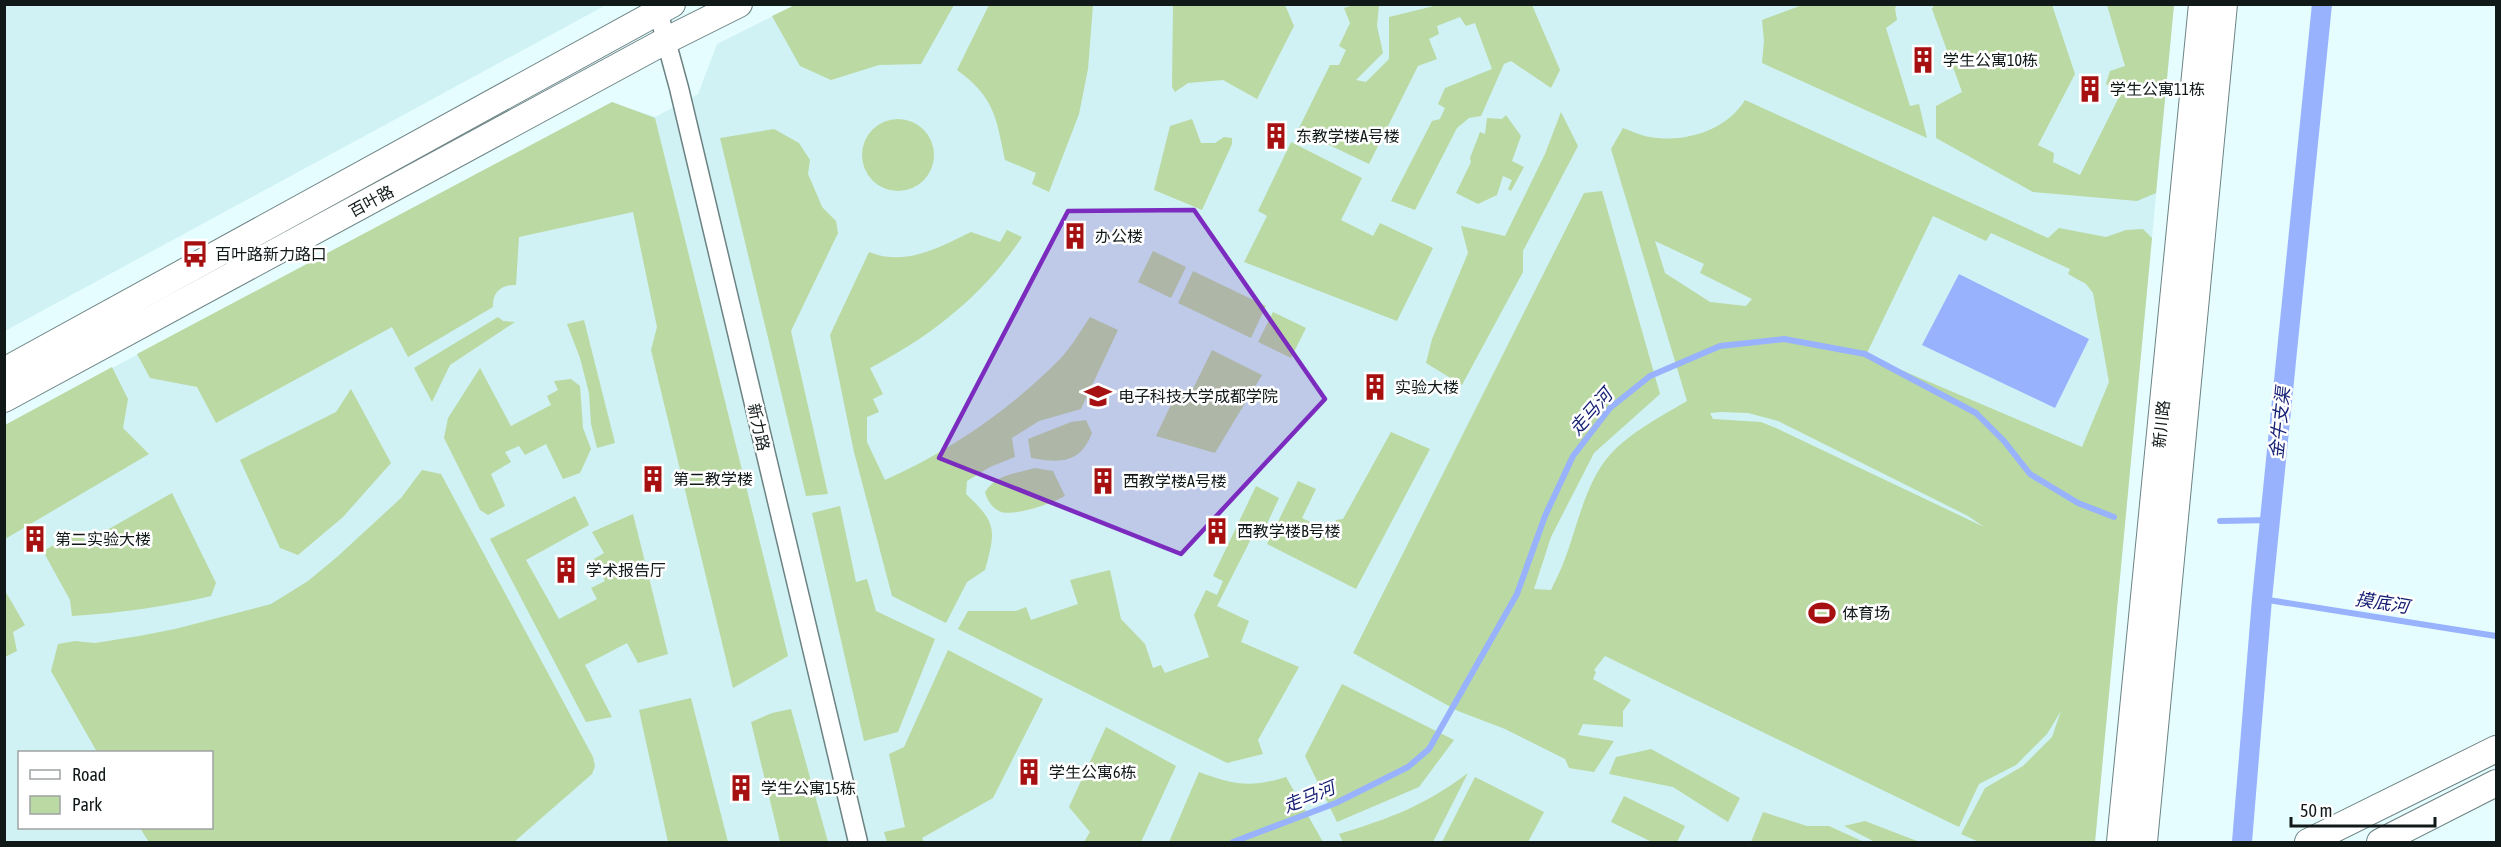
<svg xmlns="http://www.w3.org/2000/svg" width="2501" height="847" viewBox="0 0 2501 847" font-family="'Asap Condensed','Noto Sans SC',sans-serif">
<rect width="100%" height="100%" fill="#e5fdff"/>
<!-- built -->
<g fill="#d0f2f4" fill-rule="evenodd">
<polygon points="5,4 606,4 606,5 5,331"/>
<path d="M795 5H2174L2095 842H5V425L612 102 655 117 698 94 717 44ZM20 752H212V828H20Z"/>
</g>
<!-- green -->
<g fill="#bbd9a2" fill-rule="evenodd">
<polygon points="1805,4 1897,5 1895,8 1897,20 1886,28 1910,106 1919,104 1927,138 1762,63 1764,41 1762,20"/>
<polygon points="795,5 795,4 954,5 921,64 879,65 831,80 800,66 772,16"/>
<path d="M989 5H1093L1088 69 1079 114 1049 192 1032 184 1036 173 1005 160C996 116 994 97 957 70Z"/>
<polygon points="1283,5 1286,7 1294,26 1257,99 1223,80 1188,83 1175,92 1172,87 1173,5"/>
<polygon points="1354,5 1379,5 1377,26 1383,53 1356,80 1366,82 1389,59 1389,17 1438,5 1532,5 1560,70 1551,88 1511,61 1504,64 1481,116 1469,118 1457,128 1415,210 1391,201 1432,121 1440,119 1445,108 1438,104 1445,88 1492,69 1475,23 1466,26 1460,17 1437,26 1439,34 1429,39 1437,59 1418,66 1369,164 1298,130 1330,65 1339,65 1346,50 1339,46 1350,23 1344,8"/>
<polygon points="1934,5 2052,5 2075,74 2038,145 2054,153 2053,162 2080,175 2121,93 2106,84 2110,71 2125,66 2107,5 2174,5 2156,193 2137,201 2033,192 1936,138 1936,106 1962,92 1932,9"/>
<path d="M1745 100 2048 238 2059 228 2106 237 2126 230 2143 229 2152 238 2095 842H1979L1961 834 1985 788 2023 766 2052 737 2061 711 2047 734 2016 765 1979 784 1959 827 1605 656 1594 670 1596 672 1593 679 1631 700 1623 711V727L1583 724 1578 735 1614 741 1594 772 1569 768 1565 759 1505 729 1458 711 1353 653 1584 193 1602 191 1660 394 1594 453 1551 537 1534 589 1551 590C1556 579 1562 568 1566 556 1577 526 1584 492 1602 465 1622 436 1657 419 1687 401L1611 149 1623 128C1632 131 1641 136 1650 137 1684 143 1726 131 1745 100ZM1933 216 1986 241 1991 233 2070 269 2068 274 2086 284 2093 293 2109 382 2082 447 1866 355ZM1655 241 1704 264 1700 273 1752 299 1746 306 1710 302 1665 273ZM1721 412 1748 413 1778 421 1968 516 1984 527 1776 428 1761 422 1713 419 1710 413Z"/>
<path d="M612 102 655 118 788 656 733 688 651 350 657 327 633 212 519 237 516 285C502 284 492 292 493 307L408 357 392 327 216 423 197 387 150 378 137 354Z"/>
<polygon points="1561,112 1578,146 1523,251 1523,272 1462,385 1426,363 1432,339 1468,253 1461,226 1505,236 1545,154"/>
<polygon points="1506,115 1521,136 1512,161 1524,167 1511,191 1508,189 1512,180 1503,176 1497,195 1478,204 1456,193 1471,162 1470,158 1480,132 1485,134 1487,118 1502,119"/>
<circle cx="898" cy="155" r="36"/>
<polygon points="1192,119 1201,143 1215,143 1224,137 1232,138 1232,144 1202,210 1154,190 1170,126"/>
<polygon points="774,129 799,143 810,160 808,174 818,197 822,207 836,221 838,233 791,331 828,494 806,496 720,138"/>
<polygon points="1291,142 1362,178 1341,220 1373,236 1380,223 1433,248 1397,321 1244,262 1267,216 1258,211"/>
<path d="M1007 230 1022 237C984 295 930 337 870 368L883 394 873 399 879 412 867 417V442L885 480C950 451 1011 409 1061 358 1072 346 1081 330 1090 317L1118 330 1081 409 1039 421 1012 438 1015 457 990 467 967 481 966 494C997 523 996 530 985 570L967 582 946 623 892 596 854 452 830 335 869 252C905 267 940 247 971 232L1000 242Z"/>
<polygon points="1153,251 1186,267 1171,298 1138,282"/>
<polygon points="1193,271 1266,306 1251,338 1178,303"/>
<polygon points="1273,312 1306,328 1291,358 1258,342"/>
<polygon points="498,317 503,321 515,322 450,365 432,402 414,368"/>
<polygon points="584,320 615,443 597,448 591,424 589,393 580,358 567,324"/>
<polygon points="1212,350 1262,375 1215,453 1156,436 1176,394 1188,399"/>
<polygon points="112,367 128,399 123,428 149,454 5,539 5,425"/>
<polygon points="480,368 511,426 551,405 547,396 558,390 554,381 571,379 580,386 583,428 591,449 580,473 563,479 546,444 525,455 519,446 505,452 511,462 491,474 505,506 488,515 480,510 444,438 448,418"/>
<polygon points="351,389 391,463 343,517 298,555 280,548 240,460 336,412"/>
<path d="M1086 420 1092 433C1080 464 1060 463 1031 458L1028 439 1071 422Z"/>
<polygon points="1391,432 1430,449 1356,589 1267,544 1298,481 1316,489 1302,518 1331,532 1336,520 1343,519"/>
<path d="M1035 468 1053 471 1065 496C1053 503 1012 518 999 511 991 507 987 499 985 492 997 474 1015 474 1035 468Z"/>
<polygon points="422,470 441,474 593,757 595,766 592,774 514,842 149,842 140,828 212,828 212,752 97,752 51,671 58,644 75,641 95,643 139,636 175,629 271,604 308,581 337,557 401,498"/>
<polygon points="1256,486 1279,498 1259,541 1252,537 1217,606 1249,621 1241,642 1299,667 1258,740 1263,754 1227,763 958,629 968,611 1016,611 1026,607 1031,620 1078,604 1070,580 1110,570 1121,619 1145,644 1153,668 1161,665 1165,673 1209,657 1194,615 1206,590 1217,595 1223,581 1213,576"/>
<path d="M172 493 216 583 211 596C165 607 119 613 72 616L70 600 43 551 79 531 86 542Z"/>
<polygon points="575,496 589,525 526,560 559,619 597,599 591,588 605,581 594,559 604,553 592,532 633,514 668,654 638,663 627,643 585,665 612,717 586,722 490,539"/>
<polygon points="840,506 856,582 867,579 876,611 935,639 898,732 864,741 812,513"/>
<polygon points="4,589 25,625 13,632 17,651 5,657"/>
<polygon points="948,650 1043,699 993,798 922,838 924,842 887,842 884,832 905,827 889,754 904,747"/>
<polygon points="1342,684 1454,740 1419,787 1337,822 1305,756"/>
<polygon points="691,698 728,842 668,842 639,710"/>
<polygon points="791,709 828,842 780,842 751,722 772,713"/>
<polygon points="1106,727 1176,766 1141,842 1084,842 1090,832 1069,807"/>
<polygon points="1651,749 1740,798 1728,822 1673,787 1609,774 1616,757"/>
<path d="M1199 772C1234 785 1251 788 1286 777L1323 842H1169Z"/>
<path d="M1468 773 1433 842H1343L1339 834C1391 818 1424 806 1468 773Z"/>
<polygon points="1475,777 1544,812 1528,842 1442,842"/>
<polygon points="1624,796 1685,826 1677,842 1652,842 1611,822"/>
<polygon points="1763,812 1807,826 1829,826 1864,842 1751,842"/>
<polygon points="1865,821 1917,841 1875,842 1844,826"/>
</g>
<!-- water -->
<polygon fill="#98b2fe" points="1959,274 2089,339 2055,408 1922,345"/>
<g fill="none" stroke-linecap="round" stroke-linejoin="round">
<!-- stream -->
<g stroke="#98b2fe" stroke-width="6">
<polyline points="2220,521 2271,520"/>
<polyline points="2262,599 2496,636"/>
<polyline points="1233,842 1336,803 1408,767 1429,749 1517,594 1545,516 1573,456 1610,408 1650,376 1720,346 1784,339 1865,354 1976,413 2004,441 2030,474 2078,503 2114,517"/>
</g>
<!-- canal -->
<polyline stroke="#98b2fe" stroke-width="20" points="2242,842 2262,599 2322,4"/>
<defs>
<polyline id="street" points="658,11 679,88 858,842"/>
<g id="secondary">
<polyline points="4,371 672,4"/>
<polyline points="4,399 667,40 739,4"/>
<polyline points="2120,842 2202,4"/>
<polyline points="2144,842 2224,4"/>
<polyline points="2308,842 2496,749"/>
<polyline points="2380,842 2496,783"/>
</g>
</defs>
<!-- street casing -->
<use href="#street" stroke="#6c8283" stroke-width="21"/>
<!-- secondary casing -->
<use href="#secondary" stroke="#6c8283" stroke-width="28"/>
<!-- street -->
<use href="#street" stroke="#fff" stroke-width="18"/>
<!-- secondary -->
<use href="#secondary" stroke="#fff" stroke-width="26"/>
</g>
<!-- marked area -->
<path fill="#7b2cbf" fill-opacity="0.2" stroke="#7b2cbf" stroke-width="4.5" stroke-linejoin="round" d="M1194 210 1325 399 1181 554 939 458 1068 211Z"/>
<!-- icons -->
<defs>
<symbol id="building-bare" viewBox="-9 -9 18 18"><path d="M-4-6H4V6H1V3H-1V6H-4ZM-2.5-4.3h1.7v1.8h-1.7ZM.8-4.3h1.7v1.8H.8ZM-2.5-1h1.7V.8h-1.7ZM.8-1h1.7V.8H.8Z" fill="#a61011" stroke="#fff" stroke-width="2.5" paint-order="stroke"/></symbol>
<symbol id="bus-bare" viewBox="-9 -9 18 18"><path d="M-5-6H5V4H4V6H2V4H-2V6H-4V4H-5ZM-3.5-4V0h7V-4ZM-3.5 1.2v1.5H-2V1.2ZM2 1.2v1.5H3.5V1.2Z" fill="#a61011" stroke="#fff" stroke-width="2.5" paint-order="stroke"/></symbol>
<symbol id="university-bare" viewBox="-9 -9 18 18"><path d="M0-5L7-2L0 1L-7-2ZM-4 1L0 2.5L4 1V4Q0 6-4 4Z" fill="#a61011" stroke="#fff" stroke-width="2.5" paint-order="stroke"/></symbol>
<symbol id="stadium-bare" viewBox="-9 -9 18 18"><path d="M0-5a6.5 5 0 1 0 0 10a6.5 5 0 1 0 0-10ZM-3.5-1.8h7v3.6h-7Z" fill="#a61011" stroke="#fff" stroke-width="2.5" paint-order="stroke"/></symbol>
</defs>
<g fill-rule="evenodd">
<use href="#building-bare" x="1904" y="41" width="38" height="38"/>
<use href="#building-bare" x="2071" y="70" width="38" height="38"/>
<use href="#building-bare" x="1257" y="117" width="38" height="38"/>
<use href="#building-bare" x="1056" y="217" width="38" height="38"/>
<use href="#bus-bare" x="176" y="235" width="38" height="38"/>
<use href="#building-bare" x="1356" y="368" width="38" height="38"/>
<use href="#university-bare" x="1079" y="377" width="38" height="38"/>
<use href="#building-bare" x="634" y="460" width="38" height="38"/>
<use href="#building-bare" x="1084" y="462" width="38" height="38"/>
<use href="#building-bare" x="1198" y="512" width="38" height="38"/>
<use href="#building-bare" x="16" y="520" width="38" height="38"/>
<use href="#building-bare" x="547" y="551" width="38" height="38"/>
<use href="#stadium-bare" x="1803" y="594" width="38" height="38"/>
<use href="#building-bare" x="1010" y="753" width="38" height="38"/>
<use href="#building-bare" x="722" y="769" width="38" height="38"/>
</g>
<g text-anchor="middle" stroke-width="5" stroke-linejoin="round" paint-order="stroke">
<!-- poi labels -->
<g font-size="16" fill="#101818" stroke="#fff" text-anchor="start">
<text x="1943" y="66">学生公寓10栋</text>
<text x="2110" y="95">学生公寓11栋</text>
<text x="1296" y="142">东教学楼A号楼</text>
<text x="1095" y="242">办公楼</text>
<text x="215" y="260">百叶路新力路口</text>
<text x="1395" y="393">实验大楼</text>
<text x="1118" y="402">电子科技大学成都学院</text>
<text x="673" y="485">第二教学楼</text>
<text x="1123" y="487">西教学楼A号楼</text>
<text x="1237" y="537">西教学楼B号楼</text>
<text x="55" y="545">第二实验大楼</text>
<text x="586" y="576">学术报告厅</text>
<text x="1842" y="619">体育场</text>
<text x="1049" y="778">学生公寓6栋</text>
<text x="761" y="794">学生公寓15栋</text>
</g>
<!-- street labels -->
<g font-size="16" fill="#101818" stroke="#fff">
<text transform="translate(371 201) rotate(-28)" y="6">百叶路</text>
<text transform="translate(2161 424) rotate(-84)" y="6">新川路</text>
<text transform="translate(759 427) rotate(77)" y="6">新力路</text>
</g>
<!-- water labels -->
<g font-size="18" font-style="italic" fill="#131d72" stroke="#fff">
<text transform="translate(1591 412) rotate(-49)" y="6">走马河</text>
<text transform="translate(2280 423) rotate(-84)" y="6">金牛支渠</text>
<text transform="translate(2382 603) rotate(9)" y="6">摸底河</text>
<text transform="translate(1309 797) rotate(-22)" y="6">走马河</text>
</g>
</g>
<!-- border -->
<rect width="2501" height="847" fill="none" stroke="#101818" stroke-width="12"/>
<!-- legend -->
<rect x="18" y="751" width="195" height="78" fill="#ffffff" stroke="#9fa3a3" stroke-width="1.5"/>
<rect x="30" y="770" width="30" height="9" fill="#ffffff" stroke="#9fa3a3" stroke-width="1.5"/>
<text x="72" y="781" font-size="18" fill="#101818">Road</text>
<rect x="30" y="796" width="30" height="18" fill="#bbd9a2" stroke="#9fa3a3" stroke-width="1.5"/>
<text x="72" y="811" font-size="18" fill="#101818">Park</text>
<!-- scale -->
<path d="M2291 817v9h144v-9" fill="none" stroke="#101818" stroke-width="3"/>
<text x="2300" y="817" font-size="18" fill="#101818" stroke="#ffffff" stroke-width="4.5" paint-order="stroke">50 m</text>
</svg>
